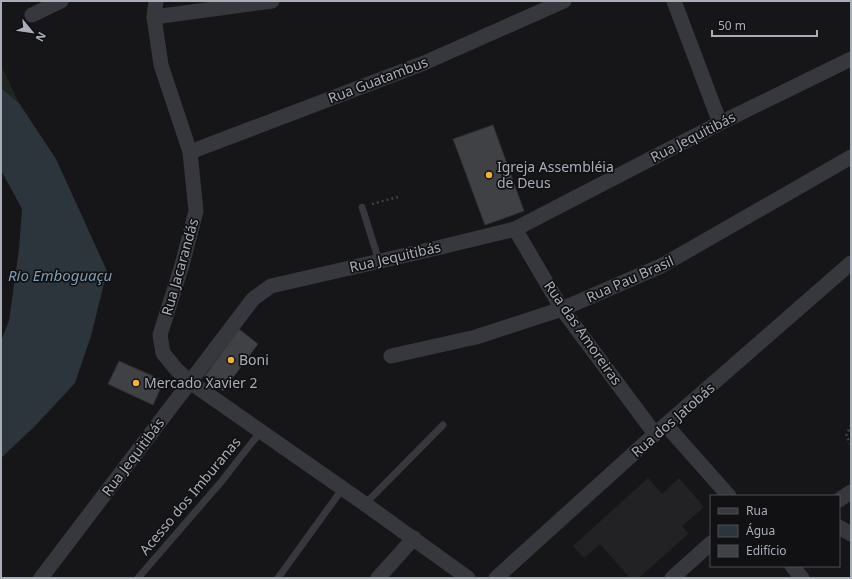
<svg xmlns="http://www.w3.org/2000/svg" width="852" height="579" viewBox="0 0 852 579" font-family="'Noto Sans',sans-serif">
<rect width="100%" height="100%" fill="#161618"/>
<!-- built -->
<polygon fill="#222225" points="648,478 662,494 679,478 704,507 682,526 688,534 639,578 630,578 600,544 584,558 573,546"/>
<!-- green -->
<polygon fill="#1e261f" points="1,65 19,103 1,88"/>
<!-- water -->
<polygon fill="#2c353c" points="1,88 19,103 56,159 107,271 91,336 75,383 35,426 1,458 1,341 9,321 19,249 22,209 1,170"/>
<!-- building -->
<g fill="#404145" stroke="#303034">
<polygon points="493,125 524,211 485,225 453,139"/>
<polygon points="239,329 258,344 223,391 204,377"/>
<polygon points="119,361 164,381 153,405 108,384"/>
</g>
<g fill="none" stroke-linecap="round" stroke-linejoin="round">
<!-- path -->
<g stroke="#3d3f44" stroke-width="2.5" stroke-dasharray="2 3" stroke-linecap="butt">
<polyline points="372,204 398,197"/>
<polyline points="851,425 846,436 851,444"/>
</g>
<!-- service -->
<g stroke="#37383d" stroke-width="7">
<polyline points="362,207 379,261"/>
<polyline points="365,504 443,425"/>
<polyline points="138,578 221,482 261,431"/>
<polyline points="278,578 343,488"/>
</g>
<!-- minor -->
<g stroke="#37383d" stroke-width="15">
<polyline points="156,1 154,17 161,65 190,152 196,211 182,265 160,335 163,353 176,369 190,382 365,504 468,578"/>
<polyline points="674,1 720,123"/>
<polyline points="32,15 61,1"/>
<polyline points="154,17 272,1"/>
<polyline points="190,152 424,63 564,1"/>
<polyline points="515,229 562,309 655,434"/>
<polyline points="391,356 476,337 562,309 661,266 851,157"/>
<polyline points="666,425 729,496"/>
<polyline points="839,500 851,492"/>
<polyline points="839,527 851,534"/>
<polyline points="792,566 802,578"/>
<polyline points="41,578 253,299 271,286 437,248 515,229 720,123 851,59"/>
<polyline points="378,578 414,538"/>
<polyline points="496,578 655,434 851,263"/>
<polyline points="672,578 711,543"/>
</g>
</g>
<!-- markers -->
<g fill="#f2b134" stroke="#111113" stroke-width="1.5">
<circle cx="489" cy="175" r="4"/>
<circle cx="231" cy="360" r="4"/>
<circle cx="136" cy="383" r="4"/>
</g>
<g text-anchor="middle" stroke-width="3.5" stroke-linejoin="round" paint-order="stroke">
<!-- street labels -->
<g font-size="14" fill="#a8adb8" stroke="#111113">
<text transform="translate(378 80) rotate(-21)" y="5">Rua Guatambus</text>
<text transform="translate(693 137) rotate(-27)" y="5">Rua Jequitibás</text>
<text transform="translate(395 257) rotate(-13)" y="5">Rua Jequitibás</text>
<text transform="translate(180 267) rotate(-74)" y="5">Rua Jacarandás</text>
<text transform="translate(630 279) rotate(-24)" y="5">Rua Pau Brasil</text>
<text transform="translate(583 333) rotate(55)" y="5">Rua das Amoreiras</text>
<text transform="translate(673 420) rotate(-41)" y="5">Rua dos Jatobás</text>
<text transform="translate(133 457) rotate(-53)" y="5">Rua Jequitibás</text>
<text transform="translate(190 496) rotate(-50)" y="5">Acesso dos Imburanas</text>
</g>
<!-- poi labels -->
<g font-size="14" fill="#a8adb8" stroke="#111113" text-anchor="start">
<text x="497" y="172">Igreja Assembléia<tspan x="497" dy="16">de Deus</tspan></text>
<text x="239" y="365">Boni</text>
<text x="144" y="388">Mercado Xavier 2</text>
</g>
<!-- water labels -->
<g font-size="15" font-style="italic" fill="#7f9bb3" stroke="#111113">
<text x="60" y="281">Rio Emboguaçu</text>
</g>
</g>
<!-- border -->
<rect width="852" height="579" fill="none" stroke="#a8adb8" stroke-width="4"/>
<!-- legend -->
<rect x="710" y="495" width="130" height="72" fill="#111113" stroke="#4d4f55"/>
<rect x="718" y="508" width="20" height="6" fill="#37383d" stroke="#4d4f55"/>
<text x="746" y="515" font-size="12" fill="#a8adb8">Rua</text>
<rect x="718" y="525" width="20" height="12" fill="#2c353c" stroke="#4d4f55"/>
<text x="746" y="535" font-size="12" fill="#a8adb8">Água</text>
<rect x="718" y="545" width="20" height="12" fill="#404145" stroke="#4d4f55"/>
<text x="746" y="555" font-size="12" fill="#a8adb8">Edifício</text>
<!-- north arrow -->
<g transform="translate(32 32) rotate(119)" stroke="#111113" stroke-width="3" paint-order="stroke">
<path d="M0-3L7 15L0 10L-7 15Z" fill="#a8adb8"/>
<text y="-6" font-size="11" font-weight="bold" text-anchor="middle" fill="#a8adb8">N</text>
</g>
<!-- scale -->
<path d="M712 30v6h105v-6" fill="none" stroke="#a8adb8" stroke-width="2"/>
<text x="718" y="30" font-size="12" fill="#a8adb8" stroke="#111113" stroke-width="3" paint-order="stroke">50 m</text>
</svg>
